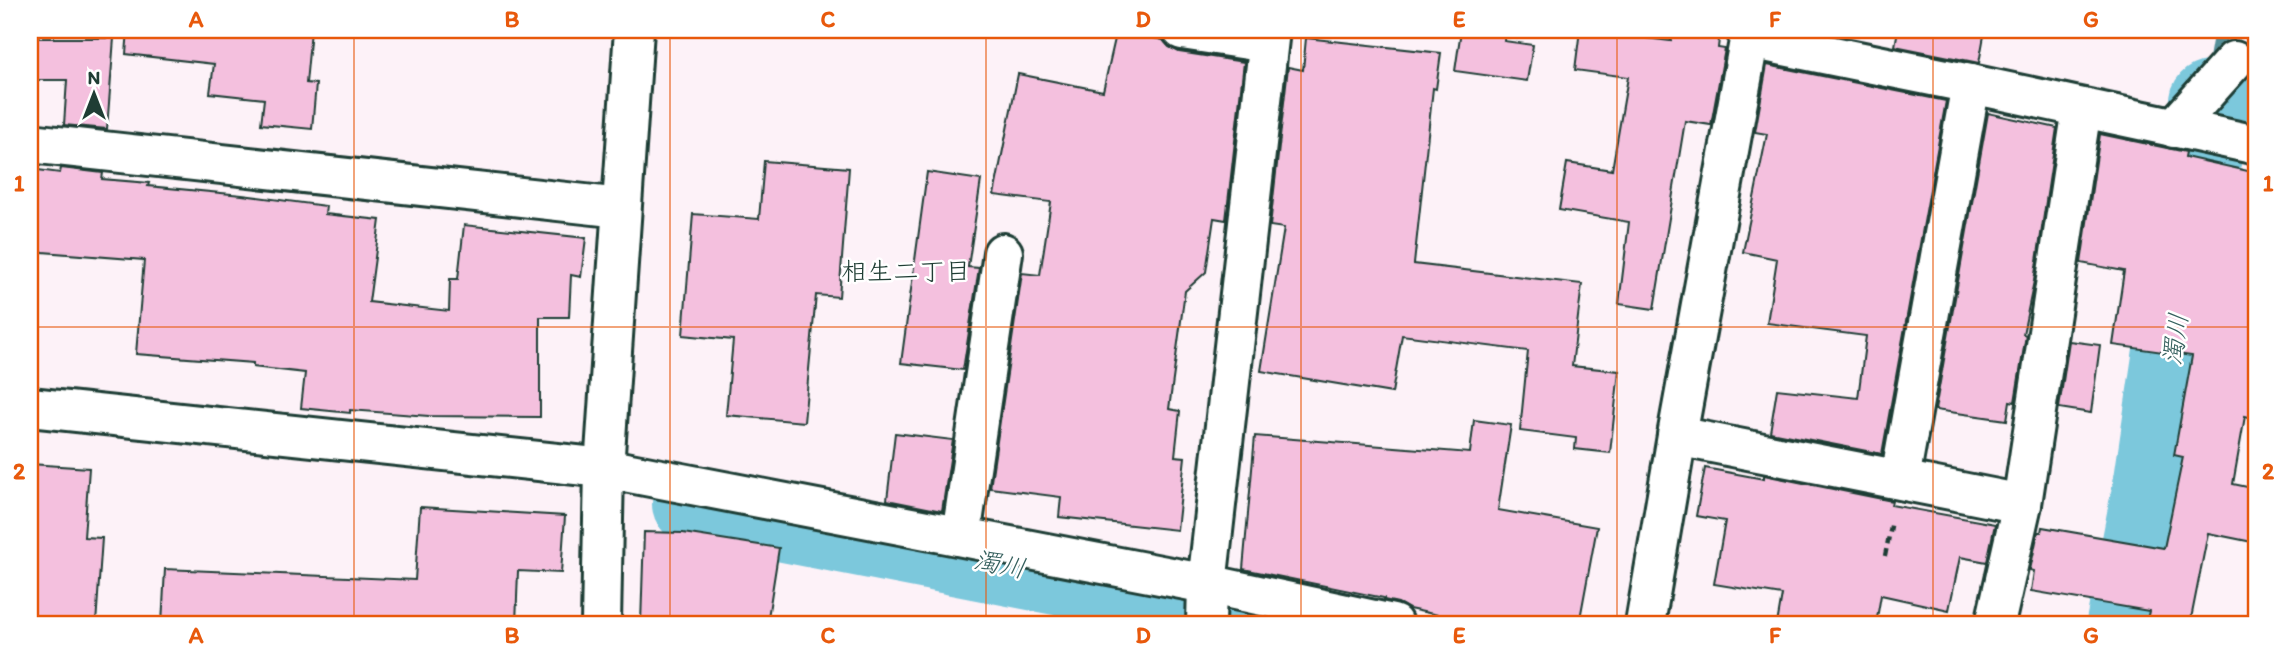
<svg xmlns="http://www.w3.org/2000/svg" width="2287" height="654" viewBox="0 0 2287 654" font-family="Itim,'Klee One',sans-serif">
<rect width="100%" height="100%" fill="#fdf2f8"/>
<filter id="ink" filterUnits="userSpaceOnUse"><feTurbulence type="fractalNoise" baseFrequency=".0143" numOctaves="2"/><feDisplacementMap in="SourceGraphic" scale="14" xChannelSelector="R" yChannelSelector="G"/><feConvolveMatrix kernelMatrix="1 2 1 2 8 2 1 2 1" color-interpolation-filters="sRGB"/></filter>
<g filter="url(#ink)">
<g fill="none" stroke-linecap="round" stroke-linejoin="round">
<!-- stream -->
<polyline stroke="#579099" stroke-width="14" points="2214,70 2221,30"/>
<!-- river -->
<g stroke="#7cc8dc" stroke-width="80">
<polyline points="692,504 1308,624"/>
<polyline points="2126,624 2154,480 2210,101 2257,107"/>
</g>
</g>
<!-- building -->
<g fill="#f4c0de" stroke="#1f3d34" stroke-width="2">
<polygon points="128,30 311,30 306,83 316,84 312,129 261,124 264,99 210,93 214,64 126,54"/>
<polygon points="1117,30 1163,40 1169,47 1179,52 1244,62 1226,220 1214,218 1206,272 1185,291 1169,409 1180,411 1175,456 1185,457 1177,530 1059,517 1061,497 990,488 1022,273 1040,275 1051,202 994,195 1018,74 1103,91"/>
<polygon points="1461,30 1505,34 1504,41 1533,45 1527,81 1455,71"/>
<polygon points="1580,30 1671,41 1671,35 1719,39 1718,48 1725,49 1711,125 1685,121 1654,309 1619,304 1629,222 1559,210 1567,163 1612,170 1628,77 1575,70"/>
<polygon points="1898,30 1985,30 1979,63 1895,46"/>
<polygon points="33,38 114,38 107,129 64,125 67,80 32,80"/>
<polygon points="1306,38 1441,53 1436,89 1433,88 1414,264 1582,284 1572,366 1619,371 1610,453 1575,449 1576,438 1520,431 1528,351 1402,335 1392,393 1261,371 1284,228 1270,226 1288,67 1303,70"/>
<polygon points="1767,65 1946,101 1882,454 1770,432 1777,389 1858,398 1866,336 1767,323 1777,259 1743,252 1767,134 1755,132"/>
<polygon points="1988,113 2057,128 2034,281 2023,334 2026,335 2015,402 2010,401 2007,420 1935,410"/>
<polygon points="2100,134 2186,152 2185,157 2257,173 2257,419 2245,416 2233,484 2257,489 2257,543 2208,533 2190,624 2146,624 2149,611 2031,591 2034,571 2030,570 2038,532 2041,532 2042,527 2164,548 2183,457 2174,455 2192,356 2113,345 2124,271 2081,263"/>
<polygon points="764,161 849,168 839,297 816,295 804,422 726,415 733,340 683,335 693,214 759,219"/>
<polygon points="61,168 103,173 102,179 149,183 148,186 242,195 326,206 325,214 380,220 369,302 449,311 450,279 458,279 464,225 586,238 581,277 571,275 569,317 540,317 540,417 429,416 350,410 350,413 301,408 305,373 253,367 253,363 136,354 144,260 30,251 30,169 60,173"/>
<polygon points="927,172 981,180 968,267 979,268 963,370 901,363"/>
<polygon points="2069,341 2100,345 2091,413 2059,408"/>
<polygon points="1474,420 1511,425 1498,510 1597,527 1579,624 1452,624 1453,618 1409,609 1398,603 1384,600 1384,598 1243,569 1255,436 1470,453"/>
<polygon points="895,433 953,440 942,511 887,500"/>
<polygon points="30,464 89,468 84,537 102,538 96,624 30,624"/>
<polygon points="1705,468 1764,479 1764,475 1892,501 1891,505 1995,524 1987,562 1960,557 1949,610 1881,595 1876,624 1777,624 1782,595 1714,584 1725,521 1696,516"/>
<polygon points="420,507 565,516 561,573 518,571 516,624 162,624 165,569 415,580"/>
<polygon points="644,532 683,533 779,548 767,624 641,624"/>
</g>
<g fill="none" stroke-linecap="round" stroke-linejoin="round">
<defs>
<g id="minor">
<polyline points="1182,30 1268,43"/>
<polyline points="1750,39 1971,84 2257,145"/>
<polyline points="2174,128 2234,61"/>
<polyline points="30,143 621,208"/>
<polyline points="30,407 604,468 1207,584 1393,624"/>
<polyline points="1677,436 2022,504"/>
<polyline points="1900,479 1971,84"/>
<polyline points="961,536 1003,253"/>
<polyline points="601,624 604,468 634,30"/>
<polyline points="1206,624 1207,584 1270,30"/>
<polyline points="1645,624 1677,436 1751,30"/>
<polyline points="1995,624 2022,504 2082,108"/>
</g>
</defs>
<!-- minor casing -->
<use href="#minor" stroke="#1f3d34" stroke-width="44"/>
<!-- path -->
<polyline stroke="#1f3d34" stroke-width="4.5" stroke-dasharray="7 5" stroke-linecap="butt" points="1885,556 1892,521"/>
<!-- minor -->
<use href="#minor" stroke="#fff" stroke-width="38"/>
</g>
</g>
<!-- grid -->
<path fill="none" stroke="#e8590c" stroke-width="2" stroke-opacity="0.55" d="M354 30V624M670 30V624M986 30V624M1301 30V624M1617 30V624M1933 30V624M30 327H2257"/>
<g text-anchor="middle" stroke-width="5" stroke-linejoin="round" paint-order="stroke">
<!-- neighbourhood labels -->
<g font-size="26" fill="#1f3d34" stroke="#fff">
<text x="906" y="280">相生二丁目</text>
</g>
<!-- water labels -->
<g font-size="26" font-style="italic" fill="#36605e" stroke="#fff">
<text transform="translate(2175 339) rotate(-82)" y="9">濁川</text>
<text transform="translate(1000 564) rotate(11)" y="9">濁川</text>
</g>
</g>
<!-- margin -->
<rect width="2287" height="654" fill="none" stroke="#fff" stroke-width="77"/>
<!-- north arrow -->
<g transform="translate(94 94)" stroke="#ffffff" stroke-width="5" paint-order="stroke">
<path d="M0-5L12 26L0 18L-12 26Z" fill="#1f3d34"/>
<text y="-10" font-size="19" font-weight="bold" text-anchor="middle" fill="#1f3d34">N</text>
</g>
<rect x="38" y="38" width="2210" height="578" fill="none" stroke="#e8590c" stroke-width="2.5"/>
<g font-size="23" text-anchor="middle" font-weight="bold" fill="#e8590c">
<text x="196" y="27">A</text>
<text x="512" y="27">B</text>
<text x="828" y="27">C</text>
<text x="1143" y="27">D</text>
<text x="1459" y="27">E</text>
<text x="1775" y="27">F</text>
<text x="2091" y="27">G</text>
<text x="19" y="191">1</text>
<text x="2268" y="191">1</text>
<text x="19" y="479">2</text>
<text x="2268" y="479">2</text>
<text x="196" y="643">A</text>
<text x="512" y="643">B</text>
<text x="828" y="643">C</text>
<text x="1143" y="643">D</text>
<text x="1459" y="643">E</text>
<text x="1775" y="643">F</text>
<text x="2091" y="643">G</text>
</g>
</svg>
